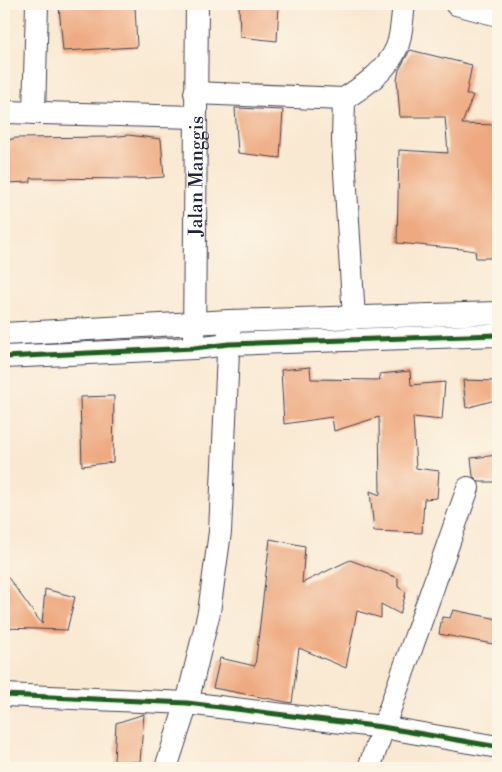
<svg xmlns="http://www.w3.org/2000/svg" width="502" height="772" viewBox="0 0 502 772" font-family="'Libre Bodoni',serif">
<rect width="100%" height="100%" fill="#fcf5e5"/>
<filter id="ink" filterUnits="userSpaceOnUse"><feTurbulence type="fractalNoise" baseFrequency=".02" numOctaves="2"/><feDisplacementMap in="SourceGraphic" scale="10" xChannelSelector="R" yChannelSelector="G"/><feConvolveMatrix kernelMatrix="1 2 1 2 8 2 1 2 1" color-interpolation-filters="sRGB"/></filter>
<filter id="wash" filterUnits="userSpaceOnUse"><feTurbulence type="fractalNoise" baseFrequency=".0096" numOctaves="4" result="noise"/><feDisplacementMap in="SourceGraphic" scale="20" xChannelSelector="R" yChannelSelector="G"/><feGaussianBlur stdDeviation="1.12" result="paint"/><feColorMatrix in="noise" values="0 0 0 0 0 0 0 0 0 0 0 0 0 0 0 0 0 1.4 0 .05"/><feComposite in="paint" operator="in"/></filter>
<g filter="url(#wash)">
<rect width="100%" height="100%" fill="#f9e9d3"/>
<g id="blocks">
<!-- building -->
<g fill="#eea980">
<polygon points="102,4 135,6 137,47 63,51 59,6"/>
<polygon points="239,4 279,4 277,41 240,37"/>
<polygon points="410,50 472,65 466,95 473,95 462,124 498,125 498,248 496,258 476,258 475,251 462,249 397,243 399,150 448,153 445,117 400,117 397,80 399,70"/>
<polygon points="235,108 283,110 280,158 238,153"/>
<polygon points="128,135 161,139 164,177 135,179 31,178 31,182 4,183 4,141 16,138 111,137"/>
<polygon points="310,367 311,379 380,380 379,374 410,371 411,385 445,382 442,420 413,417 416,468 439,471 437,498 424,499 422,533 374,531 370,491 380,495 379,417 334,431 332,417 284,424 281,370"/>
<polygon points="463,380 495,381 495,400 466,408"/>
<polygon points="114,396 113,462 82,466 80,397"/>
<polygon points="498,455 498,482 479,482 473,476 471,458"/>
<polygon points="270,539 305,546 302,583 350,560 398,578 398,587 406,592 400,614 381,604 381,618 357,611 346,668 299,648 292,703 213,688 220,658 255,666"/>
<polygon points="4,572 42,624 45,589 75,597 67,630 4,628"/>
<polygon points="453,610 498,619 498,645 439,634 442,617 450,618"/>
<polygon points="144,714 140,762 114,762 116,723"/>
</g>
</g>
</g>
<g filter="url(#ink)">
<use href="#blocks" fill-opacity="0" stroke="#424052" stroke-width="1"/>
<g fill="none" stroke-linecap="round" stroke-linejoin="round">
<defs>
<g id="minor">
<polyline points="456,4 498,15"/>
<polyline points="195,93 344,99"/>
<polyline points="4,112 195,117"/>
<polyline points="34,113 37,4"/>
<path d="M354 318 343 141 344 99C364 86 388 70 397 47 402 34 402 17 404 4"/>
<polyline points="4,334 229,321 498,313"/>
<path id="s1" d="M194 340 197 4"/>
<polyline points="4,357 194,348 229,344 498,335"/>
<polyline points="4,695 187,703 382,727 498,747"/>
<polyline points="166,768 187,703 209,612 220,532 229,330"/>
<polyline points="369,768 468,488"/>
</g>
</defs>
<!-- minor casing -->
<use href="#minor" stroke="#424052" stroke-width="24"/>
<!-- minor -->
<use href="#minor" stroke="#fff" stroke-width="22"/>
<defs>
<g id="cycleway">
<polyline points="4,357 194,348 229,344 498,335"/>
<polyline points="4,695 187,703 382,727 498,747"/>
</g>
</defs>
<!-- cycleway casing -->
<use href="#cycleway" stroke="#fcf5e5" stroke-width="8"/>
<!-- cycleway -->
<use href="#cycleway" stroke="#1b5e20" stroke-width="5"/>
</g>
</g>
<g text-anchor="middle" stroke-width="4" stroke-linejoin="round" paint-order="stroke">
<!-- street labels -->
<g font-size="19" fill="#22223b" stroke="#fcf5e5">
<text dy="7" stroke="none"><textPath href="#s1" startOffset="164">Jalan Manggis</textPath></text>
</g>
</g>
<!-- margin -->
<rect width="502" height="772" fill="none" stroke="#fcf5e5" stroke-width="20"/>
</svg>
